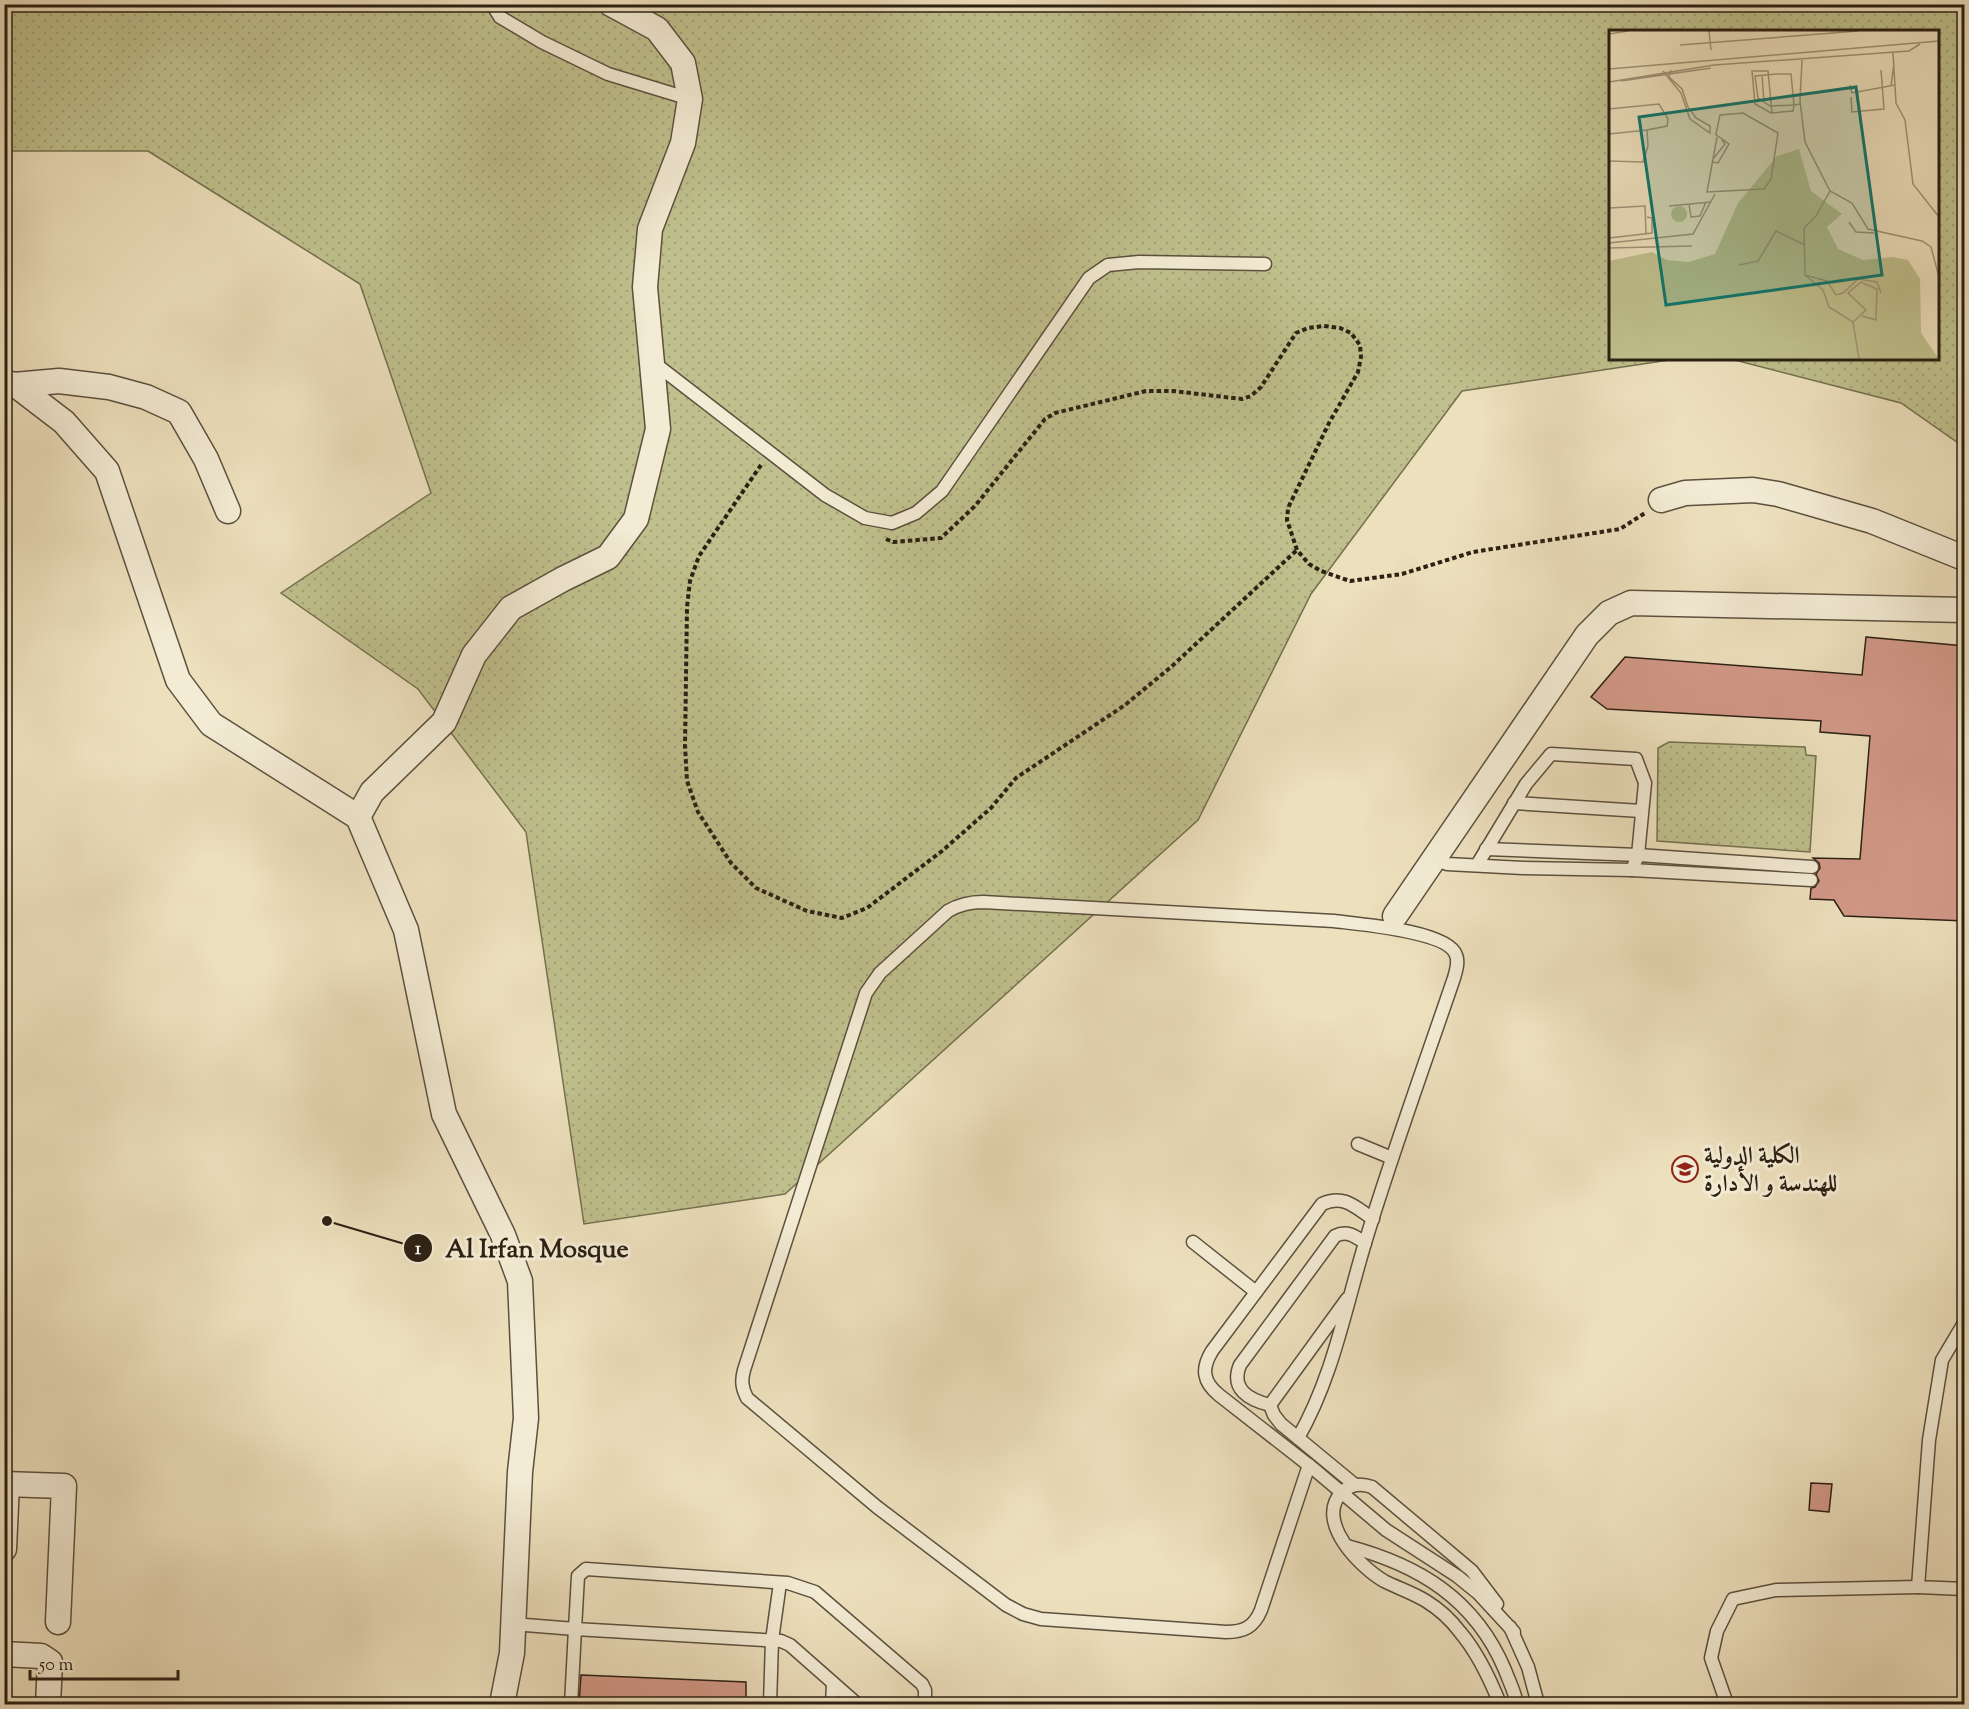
<svg xmlns="http://www.w3.org/2000/svg" width="1969" height="1709" viewBox="0 0 1969 1709" font-family="'Sorts Mill Goudy',Amiri,serif">
<defs>
<pattern id="grass-dots" width="8" height="8" patternUnits="userSpaceOnUse" patternTransform="scale(1.5)"><rect width="8" height="8" fill="#bfc08d"/><path d="M2 2h.1M6 6h.1" fill="none" stroke="#a4a579" stroke-width="1.8" stroke-linecap="round"/></pattern>
</defs>
<rect width="100%" height="100%" fill="#ede0bd"/>
<filter id="stains"><feTurbulence type="fractalNoise" baseFrequency=".00333" numOctaves="4"/><feColorMatrix values="0 0 0 0 .2 0 0 0 0 .09 0 0 0 0 .02 0 0 0 .5 -.17"/></filter>
<radialGradient id="worn" r=".72"><stop offset=".6" stop-color="#630" stop-opacity="0"/><stop offset="1" stop-color="#630" stop-opacity=".3"/></radialGradient>
<!-- grass -->
<g fill="url(#grass-dots)" stroke="#757050" stroke-width="1.5">
<polygon points="5,5 1964,5 1964,447 1901,403 1731,359 1938,358 1938,32 1610,32 1610,358 1676,359 1462,391 1311,594 1198,820 785,1194 584,1224 526,832 418,689 281,593 431,493 360,284 148,151 5,151"/>
<polygon points="1669,742 1805,747 1806,755 1816,756 1810,852 1657,841 1658,748"/>
</g>
<!-- building -->
<g fill="#d29887" stroke="#2b2013" stroke-width="1.5">
<polygon points="1866,637 1965,646 1965,921 1844,916 1834,900 1810,899 1811,888 1815,887 1819,881 1816,874 1820,868 1819,863 1813,858 1860,859 1870,736 1820,732 1821,721 1607,709 1591,697 1625,657 1862,675"/>
<polygon points="1811,1483 1832,1484 1829,1512 1809,1510"/>
<polygon points="581,1675 746,1682 746,1704 579,1704"/>
</g>
<g fill="none" stroke-linecap="round" stroke-linejoin="round">
<defs>
<g id="lane">
<polyline points="492,4 500,17 542,42 608,74 690,99"/>
<polyline points="653,362 825,495 865,518 892,523 916,513 942,491 1089,278 1108,265 1139,262 1265,264"/>
<polyline points="1514,803 1641,811"/>
<polyline points="1486,849 1638,855 1812,867"/>
<polyline points="1434,859 1447,864 1523,868 1632,870 1811,880"/>
<polyline points="1477,865 1526,784 1551,754 1636,759 1645,783 1638,855 1632,870"/>
<polyline points="1358,1144 1392,1158"/>
<path d="M1373 1219C1355 1207 1344 1194 1322 1204L1212 1351C1201 1369 1203 1382 1219 1395L1315 1470 1386 1530 1457 1576 1478 1593 1514 1632"/>
<polyline points="1193,1242 1256,1292"/>
<polyline points="1964,1323 1942,1360 1929,1440 1918,1587 1964,1589"/>
<path d="M1270 1405C1249 1400 1230 1389 1240 1365L1335 1236C1347 1230 1355 1236 1365 1243"/>
<polyline points="1270,1405 1347,1299"/>
<polyline points="1270,1405 1274,1415 1281,1424 1355,1485"/>
<path d="M1298 1438C1333 1377 1345 1309 1365 1243 1392 1154 1424 1066 1454 978 1456 971 1459 962 1456 955 1448 931 1358 924 1334 921L983 902C970 902 960 904 948 911L880 973 866 993 744 1370C741 1381 742 1388 747 1398L877 1507 1006 1605 1023 1614 1041 1619 1226 1632C1244 1632 1254 1627 1261 1610L1309 1465"/>
<path d="M1347 1546C1419 1565 1475 1599 1505 1670 1509 1681 1515 1692 1517 1704"/>
<path d="M1497 1604 1472 1571 1372 1487C1361 1483 1351 1484 1342 1492 1314 1521 1360 1567 1384 1581 1398 1588 1413 1593 1426 1601 1439 1609 1451 1620 1460 1632 1478 1653 1490 1679 1500 1704"/>
<polyline points="513,1624 575,1629 578,1576 586,1569 788,1583 815,1592 922,1684 925,1690 925,1704"/>
<polyline points="1510,1627 1528,1667 1538,1704"/>
<polyline points="571,1704 575,1629 781,1641 790,1645 857,1704"/>
<polyline points="770,1704 772,1640 780,1583"/>
<polyline points="832,1704 833,1683"/>
<polyline points="1727,1704 1711,1658 1717,1631 1733,1599 1776,1590 1918,1587"/>
</g>
<g id="street">
<polyline points="4,382 17,386 64,422 107,471 178,680 211,724 358,817 406,930 444,1114 503,1235 520,1281 526,1418 520,1472 512,1653 502,1704"/>
<polyline points="14,385 59,381 109,387 146,397 179,412 206,459 228,511"/>
<polyline points="1661,500 1685,493 1753,490 1778,494 1872,521 1964,558"/>
<polyline points="358,817 372,792 444,722 474,655 511,608 563,579 608,557 636,519 658,429 645,287 650,229 683,143 690,99 683,63 657,29 611,4"/>
<polyline points="1395,916 1587,635 1609,613 1631,603 1964,610"/>
<polyline points="4,1484 64,1486 58,1622"/>
<polyline points="4,1549 7,1484"/>
<polyline points="4,1654 41,1656 50,1662 48,1704"/>
</g>
</defs>
<!-- lane casing -->
<use href="#lane" stroke="#5c503e" stroke-width="15"/>
<!-- street casing -->
<use href="#street" stroke="#5c503e" stroke-width="27"/>
<!-- path -->
<g stroke="#2b2013" stroke-width="4" stroke-dasharray="4.5 3" stroke-linecap="butt">
<polyline points="761,465 699,556 690,581 687,607 685,746 687,781 698,812 731,863 756,888 807,911 842,918 867,908 942,851 991,808 1016,778 1125,705 1171,667 1297,550"/>
<polyline points="886,539 893,542 941,538 975,506 1045,419 1055,413 1146,391 1173,391 1242,399 1251,396 1261,387 1296,333 1308,328 1324,326 1340,328 1351,333 1360,345 1361,357 1358,372 1329,423 1288,508 1287,520 1297,550 1309,564 1321,571 1350,581 1402,574 1473,552 1620,529 1645,513"/>
</g>
<!-- lane -->
<use href="#lane" stroke="#f3ebd4" stroke-width="12"/>
<!-- street -->
<use href="#street" stroke="#f3ebd4" stroke-width="24"/>
</g>
<!-- icons -->
<defs>
<symbol id="university-ring" viewBox="-11 -11 22 22"><circle r="9.5" fill="#f3ebd4" stroke="#8f2418" stroke-width="1.5"/><path d="M0-5L7-2L0 1L-7-2ZM-4 1L0 2.5L4 1V4Q0 6-4 4Z" fill="#8f2418"/></symbol>
</defs>
<g fill-rule="evenodd">
<use href="#university-ring" x="1670" y="1154" width="30" height="30"/>
</g>
<g text-anchor="middle" stroke-width="6" stroke-linejoin="round" paint-order="stroke">
<!-- poi labels -->
<g font-size="24" font-weight="bold" fill="#2b2013" stroke="#f3ebd4" text-anchor="start">
<text x="1704" y="1163">الكلية الدولية<tspan x="1704" dy="28">للهندسة و الأدارة</tspan></text>
</g>
</g>
<!-- overview -->
<g transform="translate(1609 30)">
<rect width="330" height="330" fill="#ede0bd"/>
<path d="M190 119 202 161 233 184 218 197 229 219 254 230 283 227 299 230 311 249 312 303 330 329H0V231L43 222 58 230 80 232 106 224 129 173 168 126ZM62 184a8 8 0 1 1 16 0a8 8 0 1 1-16 0Z" fill="#bfc08d"/>
<path fill="none" stroke="#9f9379" stroke-width="1.5" d="M100 1 102 20M0 4 19 1M71 15 249 1M284 23 287 73 296 90 304 154 330 187M193 30 191 71 196 112 221 161 243 173 259 199 313 211 322 217 330 247M0 39 330 11M54 41 72 63 81 89 101 103V96L87 88 79 77 73 59 60 47 62 40M168 44H182L185 75 161 76 149 68 146 46ZM153 45 155 72M12 51 102 38M0 52 105 35 300 21 311 14M241 55 243 63 286 55M282 56 285 33M242 67 243 82 275 79 272 40M0 79 50 74 59 89 58 96 38 100M163 83 159 41H143L146 74 162 83 184 81 185 75 192 74M0 104 38 100 39 116 34 132 0 131M107 104 111 85 134 83 169 103 162 149 155 159 98 162 108 107M104 129 116 114 113 110M103 132 109 133 120 114 106 104M221 161 207 186 195 198 196 245 214 260 220 277 244 292 250 329M80 174 82 187 91 186 97 172M60 176 102 172M0 178 36 176 37 203M240 192 247 202 265 203M0 208 43 203V188L38 187M0 213 84 204 106 164M0 218 83 216M130 235 149 231 167 201 196 215M196 245 218 251 227 265 234 263 249 249 268 252 272 263M244 292 257 280 239 263 252 252 268 259 267 290 253 286"/>
<path fill="#0f766e" fill-opacity="0.15" stroke="#0f766e" stroke-width="3" d="M247 57 273 245 57 275 30 87Z"/>
<rect width="330" height="330" fill="none" stroke="#2b2013" stroke-width="3"/>
</g>
<!-- callouts -->
<path fill="none" stroke="#2b2013" stroke-width="2" d="M327 1221L418 1248"/>
<g fill="#2b2013" stroke="#f3ebd4" stroke-width="2">
<circle cx="327" cy="1221" r="6"/>
<circle cx="418" cy="1248" r="15"/>
</g>
<g font-size="18" text-anchor="middle" font-weight="bold" fill="#fff">
<text x="418" y="1254">1</text>
</g>
<g font-size="26" text-anchor="middle" font-weight="bold" fill="#2b2013" stroke="#f3ebd4" stroke-width="6" stroke-linejoin="round" paint-order="stroke">
<text x="537" y="1257">Al Irfan Mosque</text>
</g>
<!-- margin -->
<rect width="1969" height="1709" fill="none" stroke="#ede0bd" stroke-width="24"/>
<rect x="6" y="6" width="1957" height="1697" fill="none" stroke="#2b2013" stroke-width="3"/>
<rect x="12" y="12" width="1945" height="1685" fill="none" stroke="#2b2013" stroke-width="1.5"/>
<!-- scale -->
<path d="M30 1670v9h148v-9" fill="none" stroke="#2b2013" stroke-width="3"/>
<text x="39" y="1670" font-size="18" fill="#2b2013" stroke="#f3ebd4" stroke-width="4.5" paint-order="stroke">50 m</text>
<rect width="100%" height="100%" filter="url(#stains)"/>
<rect width="100%" height="100%" fill="url(#worn)"/>
</svg>
